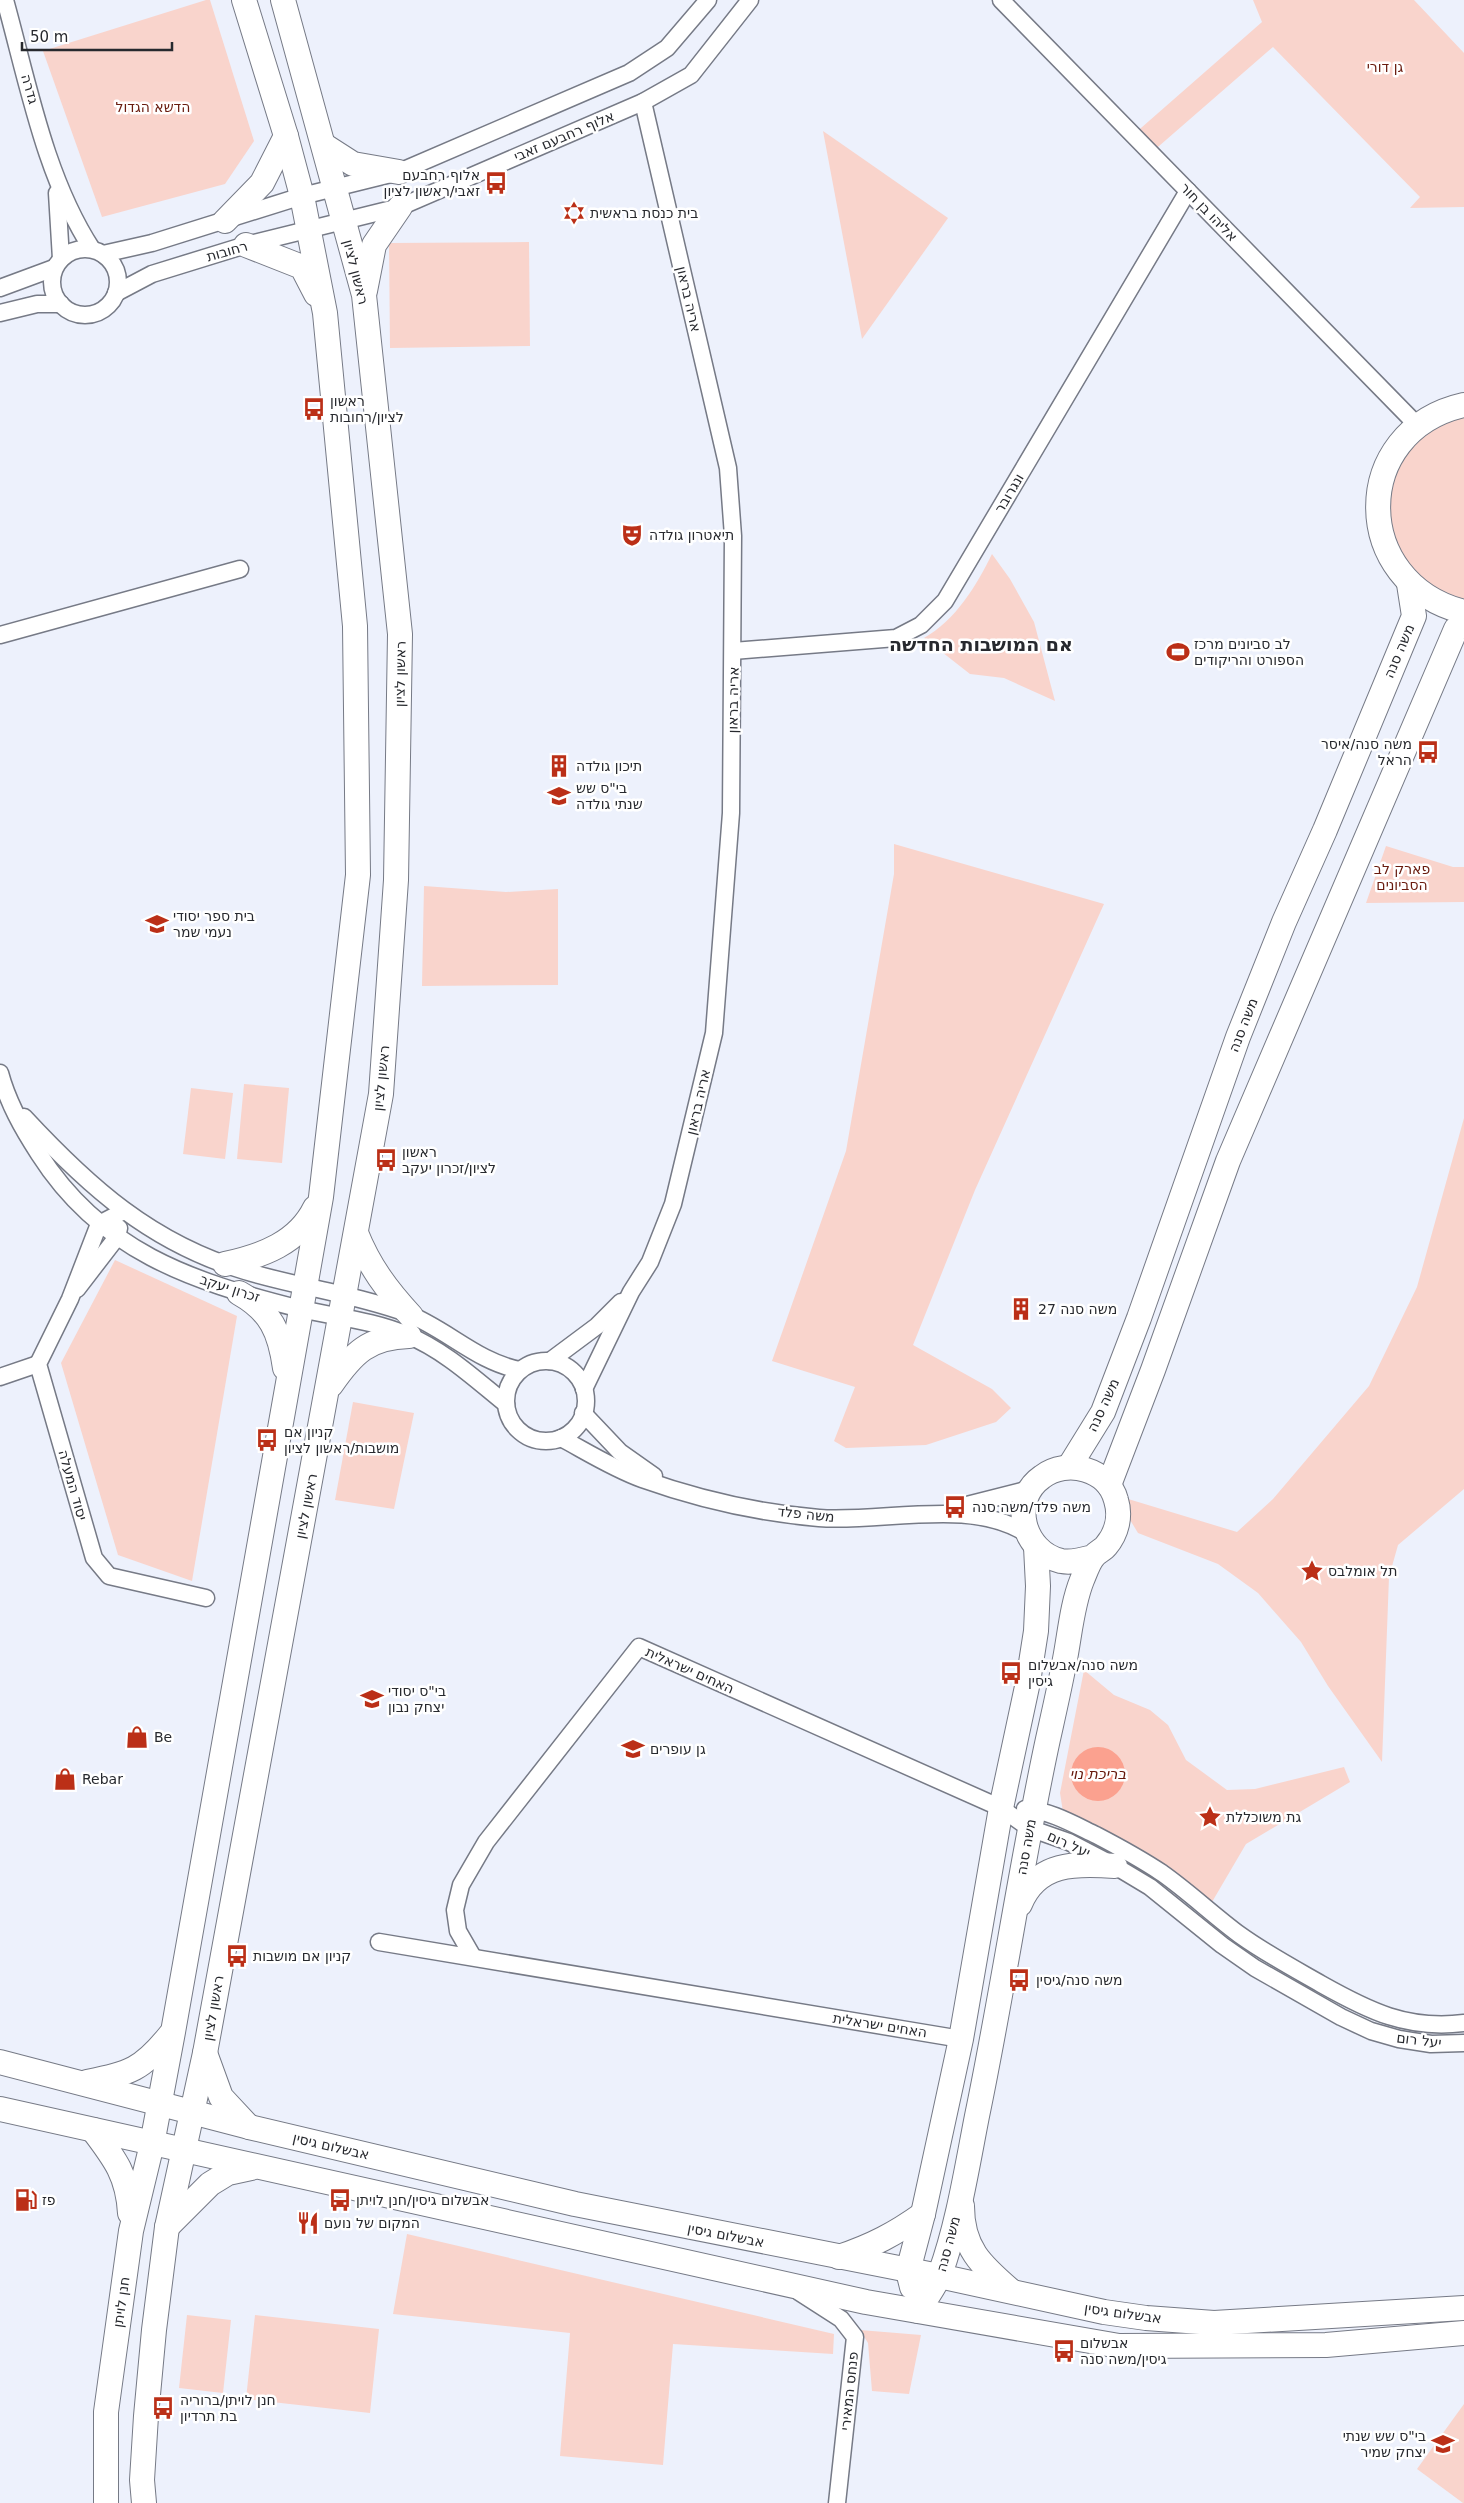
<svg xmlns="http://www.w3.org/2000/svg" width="1464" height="2503" viewBox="0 0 1464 2503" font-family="'DejaVu Sans',Heebo,sans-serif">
<rect width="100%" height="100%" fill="#edf1fc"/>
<!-- green -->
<g fill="#f9d4cc">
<polygon points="206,0 210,0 254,141 225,184 102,217 43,51"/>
<polygon points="1253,0 1414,0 1464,53 1464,207 1410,208 1420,197 1273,47 1151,153 1133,135 1262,22"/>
<polygon points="823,131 948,218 862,339"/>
<polygon points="529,242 530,346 390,348 389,243"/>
<path d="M1464 417V599C1447 594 1431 587 1417 575 1379 540 1381 472 1420 438 1433 427 1448 421 1464 417Z"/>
<path d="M992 554 1010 579 1034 622 1055 701 1004 678 970 674 924 638C955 621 977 585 992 554Z"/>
<polygon points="894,844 1104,904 975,1190 913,1345 992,1389 1011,1408 996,1422 926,1445 846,1448 834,1441 855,1387 772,1361 846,1151 894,874"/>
<polygon points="1386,846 1453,867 1464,867 1464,902 1366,903"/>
<polygon points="424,886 506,892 558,889 558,985 422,986"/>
<polygon points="244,1084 289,1088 282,1163 237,1159"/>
<polygon points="191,1088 233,1093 225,1159 183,1154"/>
<polygon points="1464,1118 1464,1489 1398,1545 1389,1577 1382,1762 1328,1686 1301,1642 1258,1593 1218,1564 1138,1533 1115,1495 1237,1532 1273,1499 1369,1386 1417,1287"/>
<polygon points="115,1260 237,1316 192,1581 118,1555 61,1363"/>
<polygon points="353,1402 414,1413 394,1509 335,1500"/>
<polygon points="1084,1670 1114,1695 1150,1710 1168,1725 1186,1760 1227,1790 1255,1789 1344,1767 1350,1782 1246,1844 1212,1902 1168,1867 1063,1812 1060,1793"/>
<polygon points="407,2234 834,2334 833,2354 673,2344 663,2465 560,2456 570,2333 393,2314"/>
<polygon points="187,2315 231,2320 223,2393 179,2388"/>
<polygon points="255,2315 379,2329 370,2413 246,2399"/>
<polygon points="860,2330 921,2335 909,2394 872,2391 868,2343"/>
<polygon points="1464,2404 1464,2503 1463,2503 1417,2469"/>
</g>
<!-- water -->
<circle fill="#fba18f" cx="1098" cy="1774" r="27"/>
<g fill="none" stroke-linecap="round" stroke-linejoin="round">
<defs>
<g id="street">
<path d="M5 0C28 83 45 177 92 249"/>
<polyline points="1001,0 1417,425"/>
<polyline points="57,193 61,259"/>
<circle cx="85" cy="282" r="33"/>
<polyline points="103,254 152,243 302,196 399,172 629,73 667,48 708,0"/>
<polyline points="0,288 54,268"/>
<polyline points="116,293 152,274 246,245 400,207 643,102 691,75 750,0"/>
<polyline points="0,313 37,304 61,304"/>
<polyline points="0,635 240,569"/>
<polyline points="733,651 896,638 921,625 945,601 1188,191"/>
<path d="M0 1073C8 1103 22 1128 39 1154 101 1251 190 1281 297 1308 334 1317 372 1320 407 1335 444 1350 475 1379 506 1404"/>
<path d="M24 1117C89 1187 151 1243 245 1271 298 1287 354 1294 406 1313 447 1329 477 1362 520 1370"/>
<polyline points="124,1211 99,1224 70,1299 38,1364 94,1558 109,1576 206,1598"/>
<polyline points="77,1289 117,1237 119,1228"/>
<polyline points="550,1361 597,1326 621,1302"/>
<circle cx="546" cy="1401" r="40"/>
<polyline points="0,1377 38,1364"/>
<polyline points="584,1389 631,1292 650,1262 673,1204 714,1033 731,813 733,536 728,468 643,102"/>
<polyline points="583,1413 620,1452 654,1476"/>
<path d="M561 1438C587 1452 614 1469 642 1479 698 1499 761 1513 819 1518 884 1523 971 1497 1027 1534"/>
<polyline points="955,1508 1030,1489"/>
<path d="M1025 1809C1049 1810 1075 1825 1096 1835 1119 1847 1141 1859 1162 1873 1189 1892 1213 1915 1240 1935 1265 1953 1293 1968 1321 1984 1369 2011 1407 2030 1464 2023"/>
<polyline points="379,1942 961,2039"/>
<polyline points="473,1957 458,1931 455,1910 461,1885 486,1842 639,1647 1001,1808 1029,1828 1069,1842 1115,1866 1150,1887 1222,1945 1255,1968 1341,2017 1371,2031 1399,2039 1431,2044 1464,2043"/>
<polyline points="799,2292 841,2319 855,2337 837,2503"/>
</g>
<g id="secondary">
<polyline points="325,146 353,164 399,172"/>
<polyline points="225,221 262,183 286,136"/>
<polyline points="246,245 302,267 316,294"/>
<polyline points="365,291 374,245 400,207"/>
<path d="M1464 405C1349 431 1350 583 1464 612"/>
<path d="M356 1233C369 1266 387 1290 411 1316"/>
<path d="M225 1264C262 1256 298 1243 315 1208"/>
<path d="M239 1293C271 1311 280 1332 285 1368"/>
<path d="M331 1385C353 1353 369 1337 409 1336"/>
<polyline points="1069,1467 1103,1412 1139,1318 1238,1037 1284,922 1325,830 1414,616 1409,584"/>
<polyline points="1109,1485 1153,1370 1228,1161 1456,629 1464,625"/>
<path d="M1020 1904C1037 1862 1076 1863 1115 1866"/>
<polyline points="205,2053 221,2097 249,2127"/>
<polyline points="0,2062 249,2127 575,2204 939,2276 1104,2312 1146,2318 1214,2323 1464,2308"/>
<path d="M87 2082C130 2073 142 2070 170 2035"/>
<polyline points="0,2109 866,2302 1119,2346 1326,2345 1464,2333"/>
<path d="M93 2130C115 2159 128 2176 130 2213"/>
<path d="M962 2206C962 2248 981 2265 1010 2290"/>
<polyline points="167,2227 210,2184 228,2173 251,2168"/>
<path d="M839 2257C872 2246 895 2234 923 2214"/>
<polyline points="912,2287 908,2271 923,2214 961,2039 1001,1808 1028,1682 1036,1631 1038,1586 1036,1547"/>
<path d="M918 2311C925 2299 935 2287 940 2274 958 2225 967 2167 977 2116 1003 1991 1021 1864 1048 1739 1054 1712 1060 1686 1065 1659 1070 1633 1072 1605 1082 1580 1085 1573 1089 1561 1094 1556 1097 1552 1103 1550 1106 1546 1117 1533 1121 1516 1116 1500 1108 1469 1067 1458 1042 1477 1009 1500 1023 1552 1061 1561 1072 1563 1082 1560 1093 1557"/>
<polyline points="106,2503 106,2412 131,2231 152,2144 173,2032 321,1197 358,875 355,626 325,313 302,196 286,136 244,0"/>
<polyline points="144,2503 142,2480 146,2416 154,2330 167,2227 205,2053 381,1094 396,880 400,634 364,295 283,0"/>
</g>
</defs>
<!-- street casing -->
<use href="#street" stroke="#767a86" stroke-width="19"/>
<!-- secondary casing -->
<use href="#secondary" stroke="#767a86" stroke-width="26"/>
<!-- street -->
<use href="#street" stroke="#fff" stroke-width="16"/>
<!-- secondary -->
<use href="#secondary" stroke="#fff" stroke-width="24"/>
</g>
<!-- icons -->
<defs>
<symbol id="bus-bare" viewBox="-9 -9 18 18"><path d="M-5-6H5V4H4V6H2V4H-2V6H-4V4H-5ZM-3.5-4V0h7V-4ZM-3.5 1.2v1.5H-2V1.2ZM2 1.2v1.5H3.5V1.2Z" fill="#bb2f17" stroke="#fff" stroke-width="2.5" paint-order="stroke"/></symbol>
<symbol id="synagogue-bare" viewBox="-9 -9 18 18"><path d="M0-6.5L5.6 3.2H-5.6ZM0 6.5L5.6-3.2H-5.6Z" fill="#bb2f17" stroke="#fff" stroke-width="2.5" paint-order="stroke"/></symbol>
<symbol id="theatre-bare" viewBox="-9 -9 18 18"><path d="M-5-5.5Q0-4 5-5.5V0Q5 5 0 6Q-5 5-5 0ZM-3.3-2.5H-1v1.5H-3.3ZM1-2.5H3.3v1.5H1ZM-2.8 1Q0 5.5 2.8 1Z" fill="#bb2f17" stroke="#fff" stroke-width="2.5" paint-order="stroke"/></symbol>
<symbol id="stadium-bare" viewBox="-9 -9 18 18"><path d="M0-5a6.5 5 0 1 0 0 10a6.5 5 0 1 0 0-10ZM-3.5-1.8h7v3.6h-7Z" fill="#bb2f17" stroke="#fff" stroke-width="2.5" paint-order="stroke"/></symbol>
<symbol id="building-bare" viewBox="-9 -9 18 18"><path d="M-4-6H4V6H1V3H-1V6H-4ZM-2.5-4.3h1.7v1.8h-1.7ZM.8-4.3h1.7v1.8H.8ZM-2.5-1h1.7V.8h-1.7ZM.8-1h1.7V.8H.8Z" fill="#bb2f17" stroke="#fff" stroke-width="2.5" paint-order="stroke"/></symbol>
<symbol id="school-bare" viewBox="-9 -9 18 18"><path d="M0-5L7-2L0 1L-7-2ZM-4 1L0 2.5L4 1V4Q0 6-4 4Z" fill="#bb2f17" stroke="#fff" stroke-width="2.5" paint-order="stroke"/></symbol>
<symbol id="sight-bare" viewBox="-9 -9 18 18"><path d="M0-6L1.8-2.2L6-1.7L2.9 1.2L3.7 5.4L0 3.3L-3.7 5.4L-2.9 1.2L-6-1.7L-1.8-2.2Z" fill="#bb2f17" stroke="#fff" stroke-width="2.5" paint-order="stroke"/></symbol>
<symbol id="shop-bare" viewBox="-9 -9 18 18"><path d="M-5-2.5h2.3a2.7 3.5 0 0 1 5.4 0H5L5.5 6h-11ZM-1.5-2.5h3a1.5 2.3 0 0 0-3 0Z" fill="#bb2f17" stroke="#fff" stroke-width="2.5" paint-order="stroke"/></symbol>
<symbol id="fuel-bare" viewBox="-9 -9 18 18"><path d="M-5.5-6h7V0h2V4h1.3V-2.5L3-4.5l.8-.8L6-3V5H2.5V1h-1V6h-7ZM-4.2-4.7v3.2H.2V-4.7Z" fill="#bb2f17" stroke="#fff" stroke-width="2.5" paint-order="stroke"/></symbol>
<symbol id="restaurant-bare" viewBox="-9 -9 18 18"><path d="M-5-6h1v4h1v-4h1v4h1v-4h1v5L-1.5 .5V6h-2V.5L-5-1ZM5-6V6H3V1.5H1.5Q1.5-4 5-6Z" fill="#bb2f17" stroke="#fff" stroke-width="2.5" paint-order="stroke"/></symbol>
</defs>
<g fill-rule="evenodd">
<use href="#bus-bare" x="480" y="167" width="32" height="32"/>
<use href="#synagogue-bare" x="558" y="197" width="32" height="32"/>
<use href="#bus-bare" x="298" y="393" width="32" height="32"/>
<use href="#theatre-bare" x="616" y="519" width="32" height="32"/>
<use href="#stadium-bare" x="1162" y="636" width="32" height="32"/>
<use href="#bus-bare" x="1412" y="736" width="32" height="32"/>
<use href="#building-bare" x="543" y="750" width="32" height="32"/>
<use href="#school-bare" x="543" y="780" width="32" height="32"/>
<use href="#school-bare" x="141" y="908" width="32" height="32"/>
<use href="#bus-bare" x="370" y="1144" width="32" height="32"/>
<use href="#building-bare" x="1005" y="1293" width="32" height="32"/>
<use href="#bus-bare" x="251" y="1424" width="32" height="32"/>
<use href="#bus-bare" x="939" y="1491" width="32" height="32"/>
<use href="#sight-bare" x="1296" y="1555" width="32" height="32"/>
<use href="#bus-bare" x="995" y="1657" width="32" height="32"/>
<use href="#school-bare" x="356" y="1683" width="32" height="32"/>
<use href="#shop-bare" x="121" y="1721" width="32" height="32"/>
<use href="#school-bare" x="617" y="1733" width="32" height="32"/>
<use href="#shop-bare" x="49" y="1763" width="32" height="32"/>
<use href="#sight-bare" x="1194" y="1801" width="32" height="32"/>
<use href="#bus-bare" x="221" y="1940" width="32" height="32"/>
<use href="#bus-bare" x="1003" y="1964" width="32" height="32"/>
<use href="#fuel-bare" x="10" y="2184" width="32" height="32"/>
<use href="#bus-bare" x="324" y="2184" width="32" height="32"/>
<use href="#restaurant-bare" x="292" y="2207" width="32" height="32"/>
<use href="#bus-bare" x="1048" y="2335" width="32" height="32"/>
<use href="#bus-bare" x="147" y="2392" width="32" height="32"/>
<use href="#school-bare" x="1427" y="2428" width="32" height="32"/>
</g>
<g text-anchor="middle" stroke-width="5" stroke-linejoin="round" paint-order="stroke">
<!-- park labels -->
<g font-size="14" fill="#691b0e" stroke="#fff">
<text x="1385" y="72">גן דורי</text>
<text x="153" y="112">הדשא הגדול</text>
<text x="1402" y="874">פארק לב<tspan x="1402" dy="16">הסביונים</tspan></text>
</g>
<!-- street labels -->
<g font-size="14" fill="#27292e" stroke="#fff">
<text transform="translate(30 89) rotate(74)" y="5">גדרה</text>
<text transform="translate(564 136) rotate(-23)" y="5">אלוף רחבעם זאבי</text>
<text transform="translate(1209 212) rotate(46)" y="5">אליהו בן חור</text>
<text transform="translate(227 251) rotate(-16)" y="5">רחובות</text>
<text transform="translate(356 272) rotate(76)" y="5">ראשון לציון</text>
<text transform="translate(689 299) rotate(77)" y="5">אריה בראון</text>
<text transform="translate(1009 493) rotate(-59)" y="5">ונגרובר</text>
<text transform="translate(1399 651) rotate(-67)" y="5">משה סנה</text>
<text transform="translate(400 674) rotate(-89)" y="5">ראשון לציון</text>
<text transform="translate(733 700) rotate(-89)" y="5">אריה בראון</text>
<text transform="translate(1243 1025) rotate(-69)" y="5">משה סנה</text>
<text transform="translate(381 1078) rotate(-84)" y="5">ראשון לציון</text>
<text transform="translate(698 1102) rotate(-77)" y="5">אריה בראון</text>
<text transform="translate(230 1288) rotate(18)" y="5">זכרון יעקב</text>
<text transform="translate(1103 1405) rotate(-65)" y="5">משה סנה</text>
<text transform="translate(73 1485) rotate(74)" y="5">יסוד המעלה</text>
<text transform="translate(306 1506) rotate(-79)" y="5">ראשון לציון</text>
<text transform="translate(806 1514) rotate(6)" y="5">משה פלד</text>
<text transform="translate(690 1670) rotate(24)" y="5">האחים ישראלית</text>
<text transform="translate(1069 1844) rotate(24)" y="5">יעל רום</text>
<text transform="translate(1026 1847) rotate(-80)" y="5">משה סנה</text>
<text transform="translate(213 2008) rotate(-80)" y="5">ראשון לציון</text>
<text transform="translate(880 2025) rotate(9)" y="5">האחים ישראלית</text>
<text transform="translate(1419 2040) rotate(7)" y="5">יעל רום</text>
<text transform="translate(331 2146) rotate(13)" y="5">אבשלום גיסין</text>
<text transform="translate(726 2235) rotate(11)" y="5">אבשלום גיסין</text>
<text transform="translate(948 2244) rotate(-75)" y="5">משה סנה</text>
<text transform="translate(121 2302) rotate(-82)" y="5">חנן לויתן</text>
<text transform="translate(1123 2313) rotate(8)" y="5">אבשלום גיסין</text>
<text transform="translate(849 2391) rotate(-84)" y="5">פנחס המאירי</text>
</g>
<!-- poi labels -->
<g font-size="14" fill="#27292e" stroke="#fff" text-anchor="start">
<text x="480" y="180" text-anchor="end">אלוף רחבעם<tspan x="480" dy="16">זאבי/ראשון לציון</tspan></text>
<text x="590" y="218">בית כנסת בראשית</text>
<text x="330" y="406">ראשון<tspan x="330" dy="16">לציון/רחובות</tspan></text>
<text x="649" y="540">תיאטרון גולדה</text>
<text x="1194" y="649">לב סביונים מרכז<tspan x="1194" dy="16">הספורט והריקודים</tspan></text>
<text x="1412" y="749" text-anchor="end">משה סנה/איסר<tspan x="1412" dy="16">הראל</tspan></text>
<text x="576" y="771">תיכון גולדה</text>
<text x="576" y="793">בי"ס שש<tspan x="576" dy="16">שנתי גולדה</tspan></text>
<text x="173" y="921">בית ספר יסודי<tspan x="173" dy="16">נעמי שמר</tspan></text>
<text x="402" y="1157">ראשון<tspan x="402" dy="16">לציון/זכרון יעקב</tspan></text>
<text x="1038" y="1314">משה סנה 27</text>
<text x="284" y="1437">קניון אם<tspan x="284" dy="16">מושבות/ראשון לציון</tspan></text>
<text x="972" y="1512">משה פלד/משה סנה</text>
<text x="1328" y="1576">תל אומלבס</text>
<text x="1028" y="1670">משה סנה/אבשלום<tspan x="1028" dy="16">גיסין</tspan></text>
<text x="388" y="1696">בי"ס יסודי<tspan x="388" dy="16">יצחק נבון</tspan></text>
<text x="154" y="1742">Be</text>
<text x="650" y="1754">גן עופרים</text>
<text x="82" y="1784">Rebar</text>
<text x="1226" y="1822">גת משוכללת</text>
<text x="253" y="1961">קניון אם מושבות</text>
<text x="1036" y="1985">משה סנה/גיסין</text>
<text x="42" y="2205">פז</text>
<text x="356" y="2205">אבשלום גיסין/חנן לויתן</text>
<text x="324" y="2228">המקום של נועם</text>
<text x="1080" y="2348">אבשלום<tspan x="1080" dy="16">גיסין/משה סנה</tspan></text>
<text x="180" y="2405">חנן לויתן/ברוריה<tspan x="180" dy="16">בת תרדיון</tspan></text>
<text x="1426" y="2441" text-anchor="end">בי"ס שש שנתי<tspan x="1426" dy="16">יצחק שמיר</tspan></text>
</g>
<!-- water labels -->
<g font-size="15" font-style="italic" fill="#66180b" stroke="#fff">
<text x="1098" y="1779">בריכת נוי</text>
</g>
<!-- district labels -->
<g font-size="19" font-weight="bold" fill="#27292e" stroke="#fff">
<text x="981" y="651">אם המושבות החדשה</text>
</g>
</g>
<!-- scale -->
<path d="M22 42v8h150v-8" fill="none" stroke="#27292e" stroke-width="2.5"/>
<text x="30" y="42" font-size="15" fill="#27292e" stroke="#ffffff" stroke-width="4" paint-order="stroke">50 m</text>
</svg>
